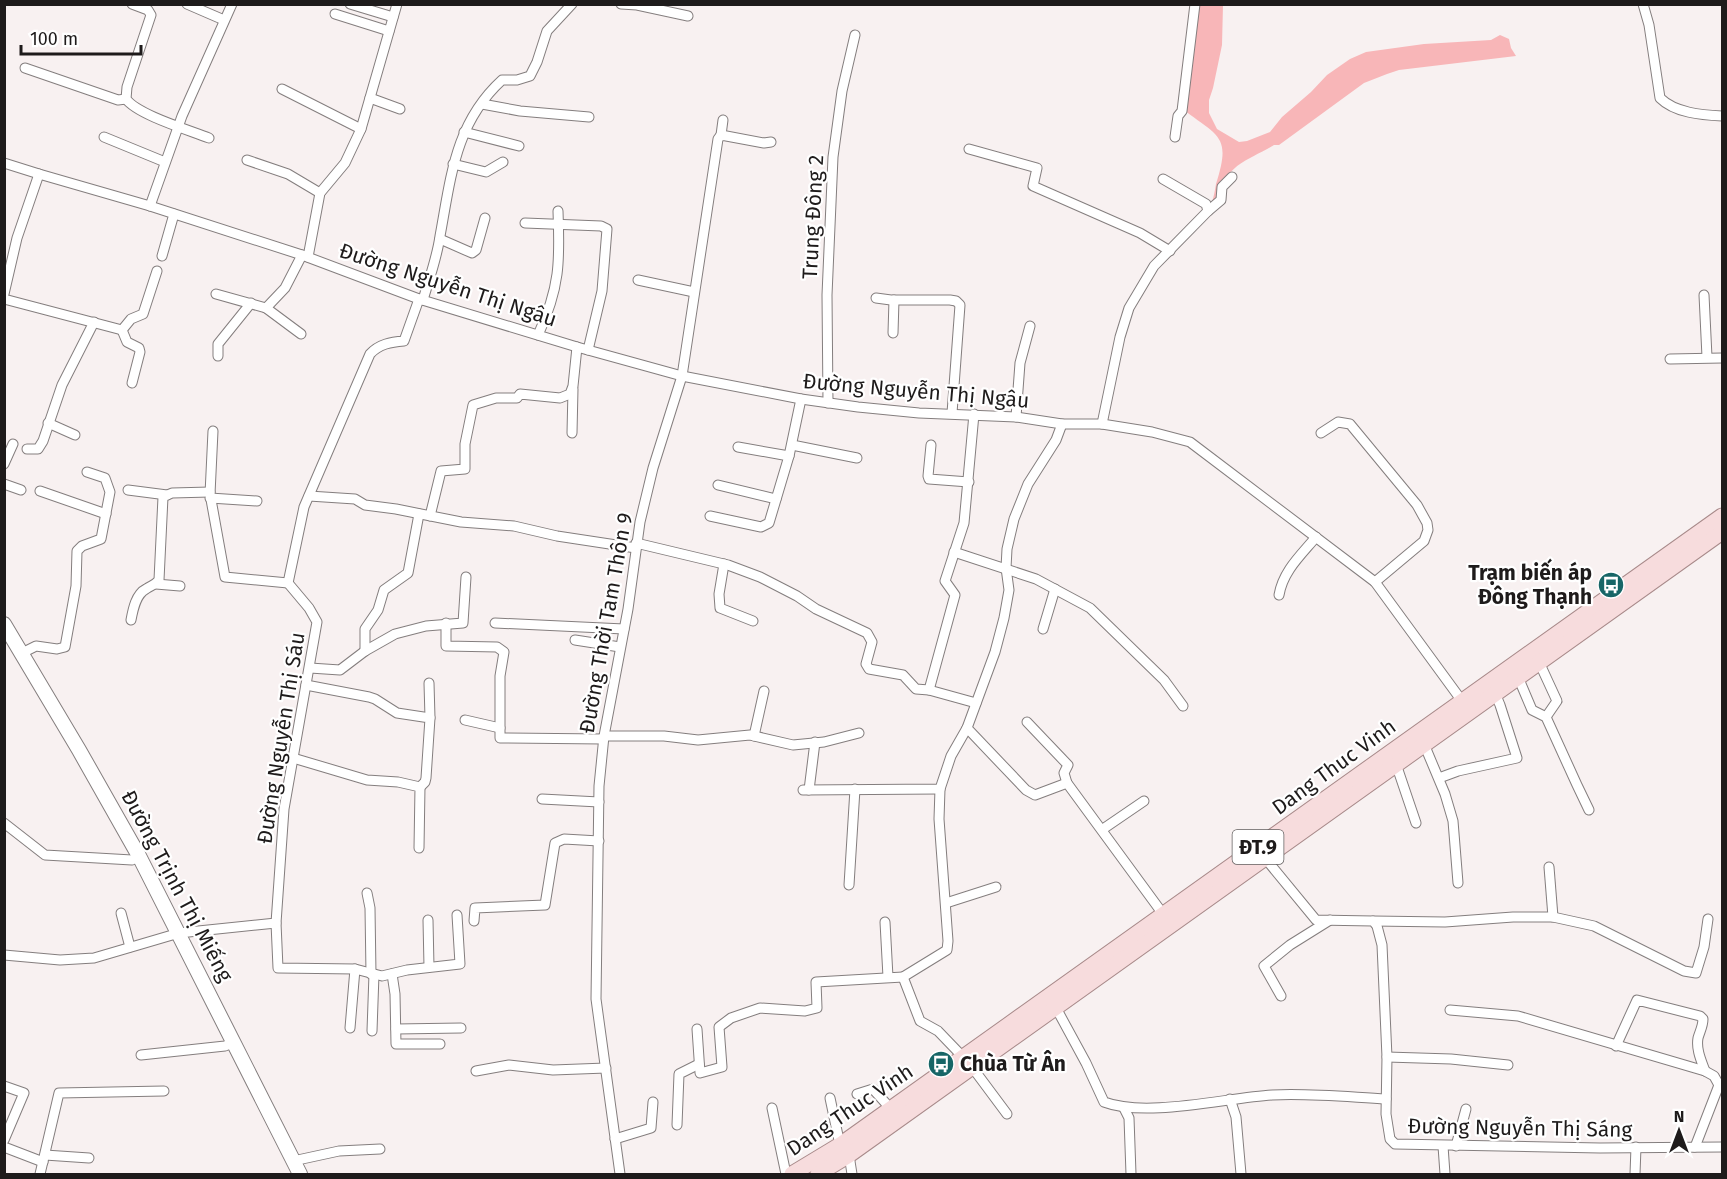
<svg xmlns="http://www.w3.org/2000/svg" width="1727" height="1179" viewBox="0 0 1727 1179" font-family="'Fira Sans',sans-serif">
<rect width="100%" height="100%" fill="#f8f1f1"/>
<!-- water -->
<path fill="#f8b6b8" d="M1199 5H1223L1222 45 1213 88 1209 100V113L1217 129 1239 142 1247 141 1270 132 1282 117 1311 92 1327 75 1350 59 1366 52 1424 44 1491 40 1500 35 1509 39 1511 48 1516 56 1399 70 1387 74 1364 83 1279 145H1274C1247 161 1224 165 1219 199L1212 202C1214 196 1215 190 1216 184 1231 137 1220 137 1185 111Z"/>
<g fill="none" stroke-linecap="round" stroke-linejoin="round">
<defs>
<g id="minor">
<path d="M132 4 148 10 151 15 127 87 126 99C138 115 189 130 209 138"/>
<polyline points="187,4 224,20"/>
<polyline points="350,4 393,17"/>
<polyline points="621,4 637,5 688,16"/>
<path d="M1643 4 1649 25 1660 98C1675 113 1702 115 1722 116"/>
<polyline points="335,14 389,31"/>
<polyline points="25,68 118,100 126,99"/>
<polyline points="282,89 361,129"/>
<polyline points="370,98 400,109"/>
<polyline points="482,104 520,111 589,117"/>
<polyline points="464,132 519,146"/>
<polyline points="721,135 723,120"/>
<polyline points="104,137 165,162"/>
<polyline points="1175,137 1178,116 1182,111 1195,4"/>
<polyline points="969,149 1037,168 1033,186 1140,233 1170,251"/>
<polyline points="247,160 288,174 320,193"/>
<polyline points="4,163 39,174 150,206 302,255 419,299 577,347 682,376 801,399 858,407 919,413 1016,417 1062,424 1102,424 1152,432 1190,442 1375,582 1462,701"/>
<polyline points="453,164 486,172 503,162"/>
<polyline points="150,206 182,116 232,4"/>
<polyline points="1208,211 1221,200 1222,187 1232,177"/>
<polyline points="525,223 601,226 607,229 602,291 588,350"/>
<polyline points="440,239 472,253 476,250 485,218"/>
<polyline points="162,256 174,214"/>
<polyline points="308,257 320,193 345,163 361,129 397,4"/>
<polyline points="638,280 694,292"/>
<polyline points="4,294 17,238 39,174"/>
<polyline points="216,294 266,308"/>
<polyline points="1704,295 1707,357"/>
<polyline points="876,298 891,300 950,300 956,301 960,305 952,413"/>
<polyline points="4,299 122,330 131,319 143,314 157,271"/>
<path d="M423 300C429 279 437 258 440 236 451 177 455 123 502 80H517L530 76 537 62 547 31 572 4"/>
<polyline points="122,330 127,342 139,348 140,352 132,383"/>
<polyline points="893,333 894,300"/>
<polyline points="301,334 266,308 285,288 302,255"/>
<path d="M538 335C560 288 560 261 558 211"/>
<polyline points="218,356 218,344 251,303"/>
<polyline points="1670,359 1722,358"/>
<polyline points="828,403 827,295 833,157 842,91 855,35"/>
<polyline points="1016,417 1020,363 1030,326"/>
<polyline points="48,423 75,435"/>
<polyline points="1062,424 1056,440 1028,484 1014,519 1007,549 1006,568 1009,590 1004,618 995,652 967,728 1026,790 1035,795 1067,783 1163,914"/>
<polyline points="1102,424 1120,337 1129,308 1154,266 1208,211 1206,204 1163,179"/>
<polyline points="213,431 210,494 225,577 288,583"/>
<polyline points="572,433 573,389"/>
<polyline points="1321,433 1338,422 1350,424 1417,505 1427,523 1428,530 1424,541 1375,582"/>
<polyline points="792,445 857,458"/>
<polyline points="931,445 928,476 929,479 969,482"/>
<polyline points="738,447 789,456"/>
<polyline points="27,449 38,449 43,441 62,385 94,322"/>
<polyline points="4,464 13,444"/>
<polyline points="4,484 21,490"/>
<polyline points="718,485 776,499"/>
<polyline points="128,490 167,495"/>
<polyline points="40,491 106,514"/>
<polyline points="309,496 355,499 365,505 396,509 461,522 514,526 557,536 636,548"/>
<polyline points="210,498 257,501"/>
<polyline points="430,516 441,471 465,469 465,444 473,405 496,398 517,398 520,394 560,398 570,394 573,386 577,347"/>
<polyline points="710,516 761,527 769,523 789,456 801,399"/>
<polyline points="636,543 728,565 760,577 797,596 816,609 867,633 872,642 866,664 869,669 903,675 916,689 929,690 976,703"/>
<polyline points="954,552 1036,579 1090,608 1164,680 1183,706"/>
<polyline points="724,564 719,594 720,608 753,621"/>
<polyline points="156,584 180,586"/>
<path d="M1279 595C1283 571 1301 555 1316 537"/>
<path d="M131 620C133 609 136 594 146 589 152 585 155 585 159 580L163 497 172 493 210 492"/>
<polyline points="446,623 446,646 497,647 504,652 500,676 500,738 603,739"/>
<polyline points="495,623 624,629"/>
<polyline points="1043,629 1055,589"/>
<polyline points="575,640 620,647"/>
<polyline points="365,651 365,629 378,610 384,590 408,573 419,514"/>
<polyline points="22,653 36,646 57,649 65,647 76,586 77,551 82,546 101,539 110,492 105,478 87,472"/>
<polyline points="1539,662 1557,701 1546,717"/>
<polyline points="310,668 340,670 365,651 395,634 426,626 463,623 466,577"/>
<polyline points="1518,677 1532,710 1546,717 1577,785 1589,810"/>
<polyline points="429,683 430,718"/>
<polyline points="306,685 369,697 375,699 397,713 430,718 426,778 425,782 420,787"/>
<polyline points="929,690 955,595 945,581 964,523 974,414"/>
<polyline points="465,720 500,728"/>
<polyline points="1027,722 1068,765 1064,773 1067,783"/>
<polyline points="604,736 664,736 698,740 750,735 793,745 824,742 859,733"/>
<polyline points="754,736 764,691"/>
<polyline points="1424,744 1445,794 1453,821 1458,883"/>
<polyline points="293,758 367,780 398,782 420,787 419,848"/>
<polyline points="1396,764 1416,823"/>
<polyline points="1439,778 1458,771 1517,758 1500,705 1495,693"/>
<polyline points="803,790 940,789 951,756 967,728"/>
<polyline points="809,790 815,742"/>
<polyline points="542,799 599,802"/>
<polyline points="4,823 45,855 132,860 139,856"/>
<polyline points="1103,829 1144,801"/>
<polyline points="1265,858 1316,920 1373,921 1377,926 1382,945 1387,1057 1386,1114 1390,1139 1395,1144 1600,1148 1722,1147"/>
<polyline points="1549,867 1553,917"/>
<polyline points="849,885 855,789"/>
<polyline points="367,893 370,908 371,974"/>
<polyline points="946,903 996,887"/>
<polyline points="121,913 130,947"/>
<polyline points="428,920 429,967"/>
<polyline points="474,921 475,908 545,905 555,843 564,839 599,841"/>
<polyline points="1373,921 1445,922 1513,917 1553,917 1594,926 1684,971 1696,973 1704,947 1708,919"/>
<polyline points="885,922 888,977"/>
<polyline points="276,923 278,968 355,969 382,976 407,970 460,964 457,915"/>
<path d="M4 955 60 960 94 958 179 933 276 923 284 809 317 622 309 608 288 583 304 507 370 354C379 344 391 342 404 341L419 299"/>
<polyline points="392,974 395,994 396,1044 440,1044"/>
<polyline points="903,977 947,950 948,941 939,819 940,789"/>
<polyline points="1281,996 1264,966 1290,945 1330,920"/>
<path d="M1055 1006 1086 1063 1104 1102C1146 1118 1225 1098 1272 1095 1310 1093 1348 1097 1386 1099"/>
<polyline points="1450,1010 1518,1016 1705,1071 1714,1076 1719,1085 1695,1147"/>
<polyline points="350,1028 355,969"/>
<polyline points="396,1029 461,1028"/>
<polyline points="697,1029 700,1073 722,1067 719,1027 731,1018 760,1008 805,1011 817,1008 816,982 903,977 920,1021 938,1031 963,1057"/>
<polyline points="372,1031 374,974"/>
<path d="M1616 1046 1637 1000 1700 1016 1703 1019C1703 1026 1700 1031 1698 1038 1696 1049 1701 1060 1705 1071"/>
<polyline points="141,1055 225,1046 235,1042"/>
<polyline points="1387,1057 1451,1059 1508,1065"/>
<polyline points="972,1067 1007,1114"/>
<polyline points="476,1071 509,1065 553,1070 606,1068"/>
<polyline points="4,1086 24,1093 4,1140"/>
<polyline points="857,1094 873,1089 891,1109"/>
<polyline points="830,1098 840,1145"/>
<polyline points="1230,1099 1236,1117 1241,1174"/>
<polyline points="772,1108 786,1174"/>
<polyline points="1124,1108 1129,1118 1131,1174"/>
<polyline points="677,1125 679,1074 699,1064"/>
<polyline points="615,1139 651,1128 653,1102"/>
<polyline points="1443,1146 1445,1174"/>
<polyline points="1456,1146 1466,1109"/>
<polyline points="4,1147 43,1162"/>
<polyline points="45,1155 89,1158"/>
<polyline points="849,1155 852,1174"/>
<polyline points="293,1161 339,1151 380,1149"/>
<polyline points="40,1174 59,1093 164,1091"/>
<polyline points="620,1174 596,999 599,786 604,736 628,609 640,522 653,468 682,376 718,139 721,135 764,143 771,142"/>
<polyline points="1635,1174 1636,1147"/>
</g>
<polyline id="secondary" points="4,624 79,750 139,856 300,1174"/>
<g id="primary">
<polyline points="792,1174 840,1145 1722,516"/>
<polyline points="818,1174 849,1155 1722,532"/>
</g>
</defs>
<!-- minor casing -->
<use href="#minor" stroke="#847e7e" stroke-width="11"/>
<!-- secondary casing -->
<use href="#secondary" stroke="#847e7e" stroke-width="16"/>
<!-- primary casing -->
<use href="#primary" stroke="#a88a8a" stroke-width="17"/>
<!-- minor -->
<use href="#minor" stroke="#fff" stroke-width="9"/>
<!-- secondary -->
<use href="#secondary" stroke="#fff" stroke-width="14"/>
<!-- primary -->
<use href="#primary" stroke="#f7dcdd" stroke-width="15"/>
</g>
<!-- icons -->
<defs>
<symbol id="bus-disc" viewBox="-11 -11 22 22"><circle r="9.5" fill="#176667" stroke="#fff"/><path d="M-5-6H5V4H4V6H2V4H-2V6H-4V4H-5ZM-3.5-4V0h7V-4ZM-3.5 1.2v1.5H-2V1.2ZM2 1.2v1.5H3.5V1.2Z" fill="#fff"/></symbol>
</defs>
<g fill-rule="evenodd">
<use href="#bus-disc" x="1596" y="570" width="30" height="30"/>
<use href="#bus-disc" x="926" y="1049" width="30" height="30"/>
</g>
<g text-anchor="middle" stroke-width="4.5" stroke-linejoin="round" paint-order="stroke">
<!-- shield labels -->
<rect fill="#fff" stroke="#625f5f" stroke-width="1.5" x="1232.5" y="830" width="51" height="34" rx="4.5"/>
<g font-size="20" font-weight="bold" fill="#1e1b1b">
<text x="1258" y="854">ĐT.9</text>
</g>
<!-- street labels -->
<g font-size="21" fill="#1e1b1b" stroke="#fff">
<text transform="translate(813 217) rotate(-87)" y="7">Trung Đông 2</text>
<text transform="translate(448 285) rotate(18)" y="7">Đường Nguyễn Thị Ngâu</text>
<text transform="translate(916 391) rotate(5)" y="7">Đường Nguyễn Thị Ngâu</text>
<text transform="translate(606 623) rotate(-80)" y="7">Đường Thời Tam Thôn 9</text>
<text transform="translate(281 738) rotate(-81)" y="7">Đường Nguyễn Thị Sáu</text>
<text transform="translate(1334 767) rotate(-36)" y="7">Dang Thuc Vinh</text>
<text transform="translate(177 886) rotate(62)" y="7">Đường Trịnh Thị Miếng</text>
<text transform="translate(850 1110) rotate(-34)" y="7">Dang Thuc Vinh</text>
<text transform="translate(1520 1128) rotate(1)" y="7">Đường Nguyễn Thị Sáng</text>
</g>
<!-- poi labels -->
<g font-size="21" font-weight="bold" fill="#1e1b1b" stroke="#fff" text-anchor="end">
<text x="1592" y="580">Trạm biến áp<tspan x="1592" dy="24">Đông Thạnh</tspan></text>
<text x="960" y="1071" text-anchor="start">Chùa Từ Ân</text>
</g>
</g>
<!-- border -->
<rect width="1727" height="1179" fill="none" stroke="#1e1b1b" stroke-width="12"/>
<!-- north arrow -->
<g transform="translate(1679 1131)" stroke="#ffffff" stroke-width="4.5" paint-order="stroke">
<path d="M0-4.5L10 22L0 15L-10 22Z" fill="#1e1b1b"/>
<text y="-9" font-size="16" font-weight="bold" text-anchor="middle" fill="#1e1b1b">N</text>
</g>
<!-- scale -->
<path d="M21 45v9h120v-9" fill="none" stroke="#1e1b1b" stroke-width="3"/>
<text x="30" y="45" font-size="18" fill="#1e1b1b" stroke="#ffffff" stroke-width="4.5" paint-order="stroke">100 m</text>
</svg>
